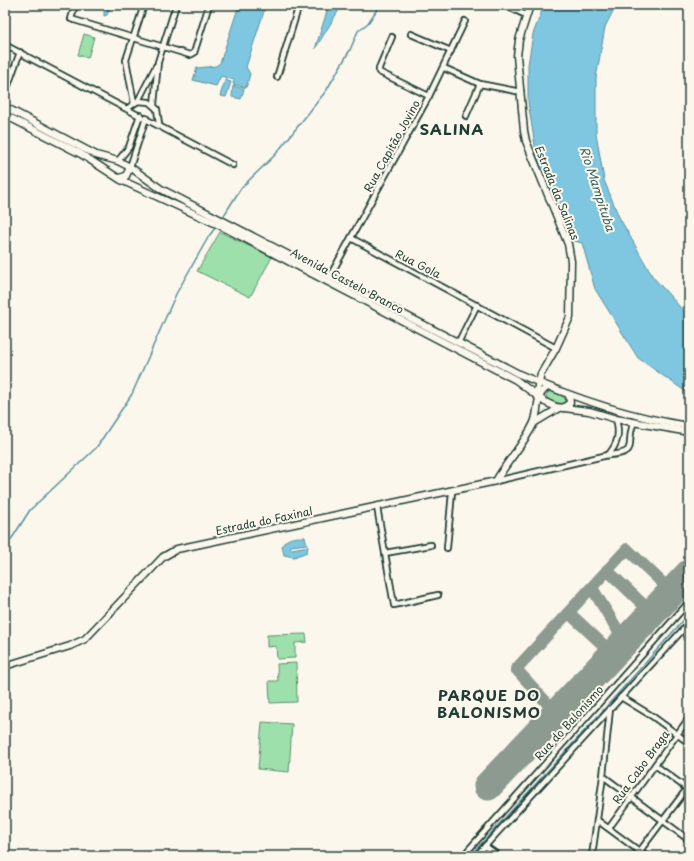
<svg xmlns="http://www.w3.org/2000/svg" width="694" height="861" viewBox="0 0 694 861" font-family="'Playpen Sans',sans-serif">
<rect width="100%" height="100%" fill="#fbf7ec"/>
<filter id="ink" filterUnits="userSpaceOnUse"><feTurbulence type="fractalNoise" baseFrequency=".025" numOctaves="2"/><feDisplacementMap in="SourceGraphic" scale="8" xChannelSelector="R" yChannelSelector="G"/><feConvolveMatrix kernelMatrix="1 2 1 2 8 2 1 2 1" color-interpolation-filters="sRGB"/></filter>
<g filter="url(#ink)">
<!-- green -->
<g fill="#9de0ab" stroke="#5e8e70">
<polygon points="84,34 94,37 88,58 78,55"/>
<polygon points="220,232 272,257 250,297 197,271"/>
<path d="M548 392C553 391 563 395 566 400L564 403 561 404 549 400 546 396Z"/>
<polygon points="306,634 307,642 295,643 295,658 277,659 276,646 267,647 267,635"/>
<polygon points="296,663 297,702 270,703 269,681 278,681 277,664"/>
<polygon points="262,722 292,724 289,772 258,769"/>
</g>
<!-- water -->
<g fill="#7fc7e0" stroke="#59909b">
<polygon points="104,5 111,5 107,15 104,16"/>
<polygon points="239,5 266,5 246,67 250,74 246,88 233,84 234,80 221,76 216,86 193,80 197,68 216,66 220,63"/>
<polygon points="329,5 342,5 315,49"/>
<polygon points="544,5 616,5 605,27 596,78 596,133 604,180 619,217 653,277 689,317 689,394 638,358 595,289 582,243 570,240 537,158 528,102 528,65 533,34"/>
<polygon points="225,80 231,82 226,97 220,96"/>
<polygon points="233,86 244,89 241,99 232,97"/>
<path d="M305 537 307 544 291 546 290 548 292 549 308 546 307 552 294 557 284 555 282 546C286 537 296 537 305 537Z"/>
</g>
<g fill="none" stroke-linecap="round" stroke-linejoin="round">
<!-- stream -->
<g stroke="#59909b" stroke-width="1.5">
<polyline points="223,217 241,188 275,155 326,91 350,50 358,31 368,23 380,5"/>
<polyline points="5,549 30,510 96,448 132,394 176,294 209,236 215,228"/>
<polyline points="470,856 597,717 689,614"/>
</g>
<!-- taxiway -->
<g stroke="#8d9a90" stroke-width="12">
<polyline points="607,570 652,613"/>
<polyline points="592,588 625,642"/>
<polyline points="569,613 613,654"/>
<polyline points="557,714 516,669 627,549 672,592"/>
</g>
<!-- runway -->
<polyline stroke="#8d9a90" stroke-width="29" points="488,786 689,574"/>
<defs>
<g id="street">
<polyline points="75,5 71,19 190,55 194,53 209,5"/>
<polyline points="504,5 526,15"/>
<polyline points="411,34 451,51"/>
<polyline points="392,37 379,68 379,72 429,96"/>
<polyline points="5,45 233,165"/>
<polyline points="444,68 480,84 521,92"/>
<polyline points="277,77 299,5"/>
<polyline points="5,94 20,52"/>
<polyline points="138,101 156,66"/>
<polyline points="134,103 126,60 144,5"/>
<polyline points="154,105 158,62 176,5"/>
<polyline points="128,108 138,101 149,102 157,109 159,124"/>
<polyline points="466,116 480,84"/>
<polyline points="118,161 129,147 140,115"/>
<polyline points="130,167 146,118"/>
<polyline points="351,238 556,348"/>
<polyline points="330,276 429,96 465,21"/>
<polyline points="458,343 477,305"/>
<path d="M608 455C618 444 620 434 616 419"/>
<path d="M496 481 608 455C641 453 624 445 634 422"/>
<polyline points="377,507 394,605 438,595"/>
<polyline points="447,548 452,492"/>
<polyline points="385,553 431,545"/>
<polyline points="621,697 652,716 689,743"/>
<polyline points="655,765 689,790"/>
<polyline points="603,776 689,840"/>
<polyline points="597,820 646,856"/>
<polyline points="609,828 689,718"/>
<polyline points="485,846 499,856"/>
<polyline points="463,856 689,602"/>
<polyline points="476,856 689,623"/>
<polyline points="592,856 603,776 610,709"/>
<polyline points="636,856 689,786"/>
</g>
<g id="secondary">
<polyline points="530,5 519,40 517,56 524,131 526,141 568,244 571,261 570,317 556,348 541,374 536,394"/>
<path d="M5 107 96 155 118 161 130 167 161 189 519 374C573 398 629 417 689 426"/>
<polyline points="5,115 81,154 121,180 221,226 516,380 545,402 556,407 589,411 616,419 689,432"/>
<polyline points="119,178 126,176 130,167"/>
<polyline points="563,408 570,403 569,395"/>
<polyline points="534,423 559,408"/>
<path d="M5 666 70 646 85 639 163 557 177 549 496 481C507 461 524 444 534 423 539 412 535 393 548 387"/>
</g>
</defs>
<!-- street casing -->
<use href="#street" stroke="#1f3d34" stroke-width="8"/>
<!-- secondary casing -->
<use href="#secondary" stroke="#1f3d34" stroke-width="9"/>
<!-- street -->
<use href="#street" stroke="#fbf7ec" stroke-width="4.5"/>
<!-- secondary -->
<use href="#secondary" stroke="#fbf7ec" stroke-width="6"/>
</g>
</g>
<g text-anchor="middle" stroke-width="4" stroke-linejoin="round" paint-order="stroke">
<!-- street labels -->
<g font-size="11" fill="#1f3d34" stroke="#fbf7ec">
<text transform="translate(392 146) rotate(-61)" y="4">Rua Capitão Jovino</text>
<text transform="translate(557 193) rotate(68)" y="4">Estrada da Salinas</text>
<text transform="translate(418 264) rotate(27)" y="4">Rua Gola</text>
<text transform="translate(347 281) rotate(28)" y="4">Avenida Castelo Branco</text>
<text transform="translate(264 521) rotate(-12)" y="4">Estrada do Faxinal</text>
<text transform="translate(569 723) rotate(-48)" y="4">Rua do Balonismo</text>
<text transform="translate(641 767) rotate(-54)" y="4">Rua Cabo Braga</text>
</g>
<!-- water labels -->
<g font-size="12" font-style="italic" fill="#37605f" stroke="#fbf7ec">
<text transform="translate(597 189) rotate(72)" y="4">Rio Mampituba</text>
</g>
<!-- district labels -->
<g font-size="15" font-weight="bold" letter-spacing="1" fill="#1f3d34" stroke="#fbf7ec">
<text x="452" y="135">SALINA</text>
<text x="489" y="701">PARQUE DO<tspan x="489" dy="17">BALONISMO</tspan></text>
</g>
</g>
<!-- margin -->
<rect width="694" height="861" fill="none" stroke="#fbf7ec" stroke-width="20"/>
<rect x="10" y="10" width="674" height="841" fill="none" stroke="#1f3d34" stroke-width="1.5" filter="url(#ink)"/>
</svg>
